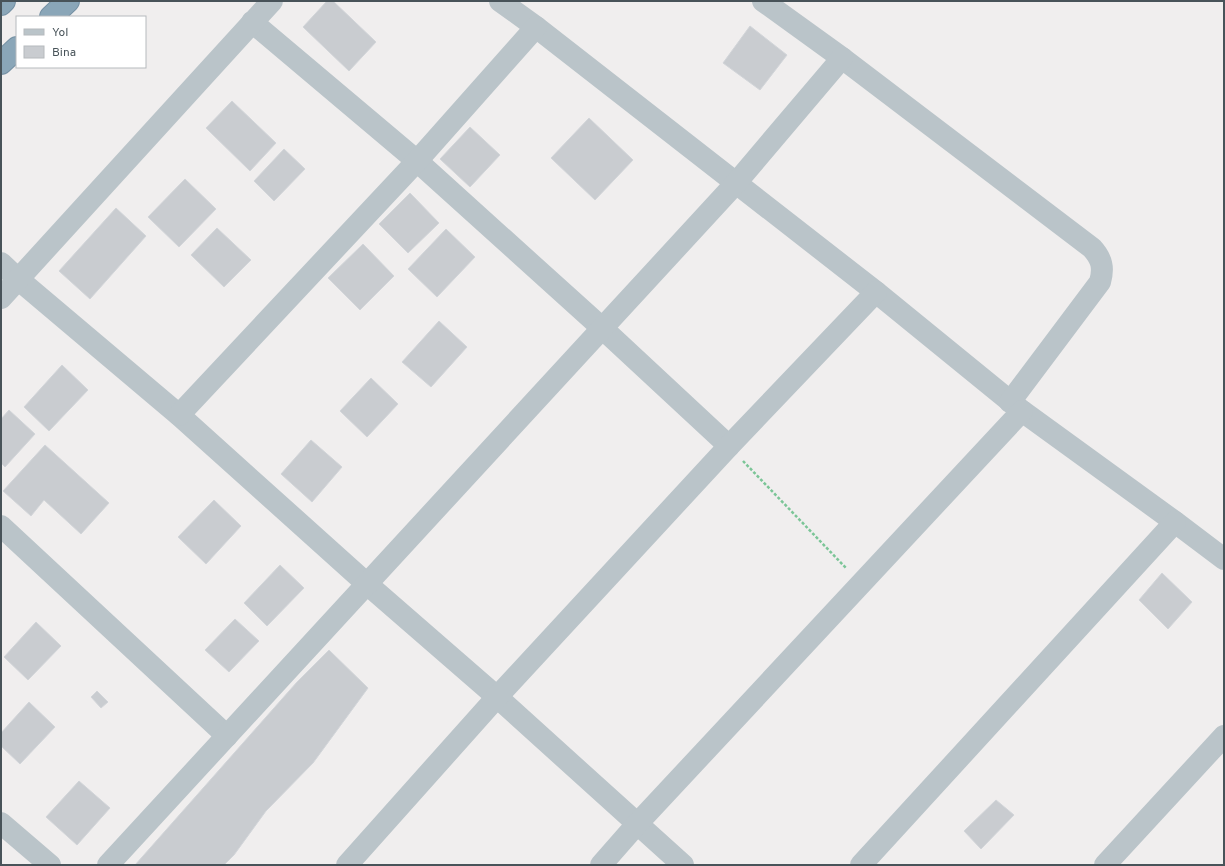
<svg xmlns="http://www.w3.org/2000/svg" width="1225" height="866" viewBox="0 0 1225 866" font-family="Overpass,sans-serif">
<rect width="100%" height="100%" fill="#f0eeee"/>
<!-- building -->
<g fill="#c9ccd0" stroke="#d2d5d9">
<polygon points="327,1 333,1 376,42 349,71 303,27"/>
<polygon points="750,26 787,55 760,90 723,63"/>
<polygon points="232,101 276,143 250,171 206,128"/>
<polygon points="589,118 633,160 595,200 551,158"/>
<polygon points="470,127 500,155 470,187 440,159"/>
<polygon points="284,149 305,169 274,201 254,181"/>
<polygon points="185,179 216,209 179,247 148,217"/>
<polygon points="410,193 439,223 408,253 379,224"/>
<polygon points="116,208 146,236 90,299 59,271"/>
<polygon points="217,228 251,260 224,287 191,255"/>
<polygon points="446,229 475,257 437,297 408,269"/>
<polygon points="363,244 394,276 360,310 328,278"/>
<polygon points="439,321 467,347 431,387 402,362"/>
<polygon points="62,365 88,390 49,431 24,407"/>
<polygon points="371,378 398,404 367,437 340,411"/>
<polygon points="9,410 35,434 5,467 1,463 1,419"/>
<polygon points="311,440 342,467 312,502 281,474"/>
<polygon points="45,445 109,503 81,534 44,500 31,516 3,491"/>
<polygon points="214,500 241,526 206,564 178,537"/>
<polygon points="280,565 304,588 267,626 244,603"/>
<polygon points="1162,573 1192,602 1168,629 1139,600"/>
<polygon points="235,619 259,641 229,672 205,650"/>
<polygon points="36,622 61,646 28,680 4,657"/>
<polygon points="329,650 368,688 313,763 266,811 234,855 224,865 135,865 297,682"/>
<polygon points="97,691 108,702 101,708 91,697"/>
<polygon points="29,702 55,727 20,764 1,746 1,733"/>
<polygon points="79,781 110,808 77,845 46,817"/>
<polygon points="996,800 1014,815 981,849 964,831"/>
</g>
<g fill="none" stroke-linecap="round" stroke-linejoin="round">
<defs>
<g id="highway">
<polyline points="1,4 4,1"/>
<polyline points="51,17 68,1"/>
<polyline points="1,63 17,48"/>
</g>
</defs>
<!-- highway casing -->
<use href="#highway" stroke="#7591a4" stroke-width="24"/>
<!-- path -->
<polyline stroke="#7bc597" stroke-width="2.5" stroke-dasharray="3 2" stroke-linecap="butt" points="743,461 846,568"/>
<!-- minor -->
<g stroke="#bac4c9" stroke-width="22">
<polyline points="500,1 536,27 876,292 1022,411 1175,522 1224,559"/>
<path d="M763 1 842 58 1092 248C1102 259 1104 268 1100 282L1010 402"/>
<polyline points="252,22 417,161 602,328 729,446"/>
<polyline points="1,263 18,279 179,415 367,584 497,697 683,865"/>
<polyline points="1,298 272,1"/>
<polyline points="179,415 417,161 536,27"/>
<polyline points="1,526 227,736"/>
<polyline points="1,823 50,865"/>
<polyline points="108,865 736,183 842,58"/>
<polyline points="347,865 497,697 729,446 876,292"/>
<polyline points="601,865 637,824 1022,411"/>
<polyline points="861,865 1175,522"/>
<polyline points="1105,865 1224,736"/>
</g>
<!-- highway -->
<use href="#highway" stroke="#8aa6b8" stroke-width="22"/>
</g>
<!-- border -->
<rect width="1225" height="866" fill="none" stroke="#485359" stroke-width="4"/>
<!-- legend -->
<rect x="16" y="16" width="130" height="52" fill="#ffffff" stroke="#b6babd"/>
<rect x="24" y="29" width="20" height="6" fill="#bac4c9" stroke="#b6babd"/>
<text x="52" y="36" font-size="12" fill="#485359">Yol</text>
<rect x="24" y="46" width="20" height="12" fill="#c9ccd0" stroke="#b6babd"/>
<text x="52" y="56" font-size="12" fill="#485359">Bina</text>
</svg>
